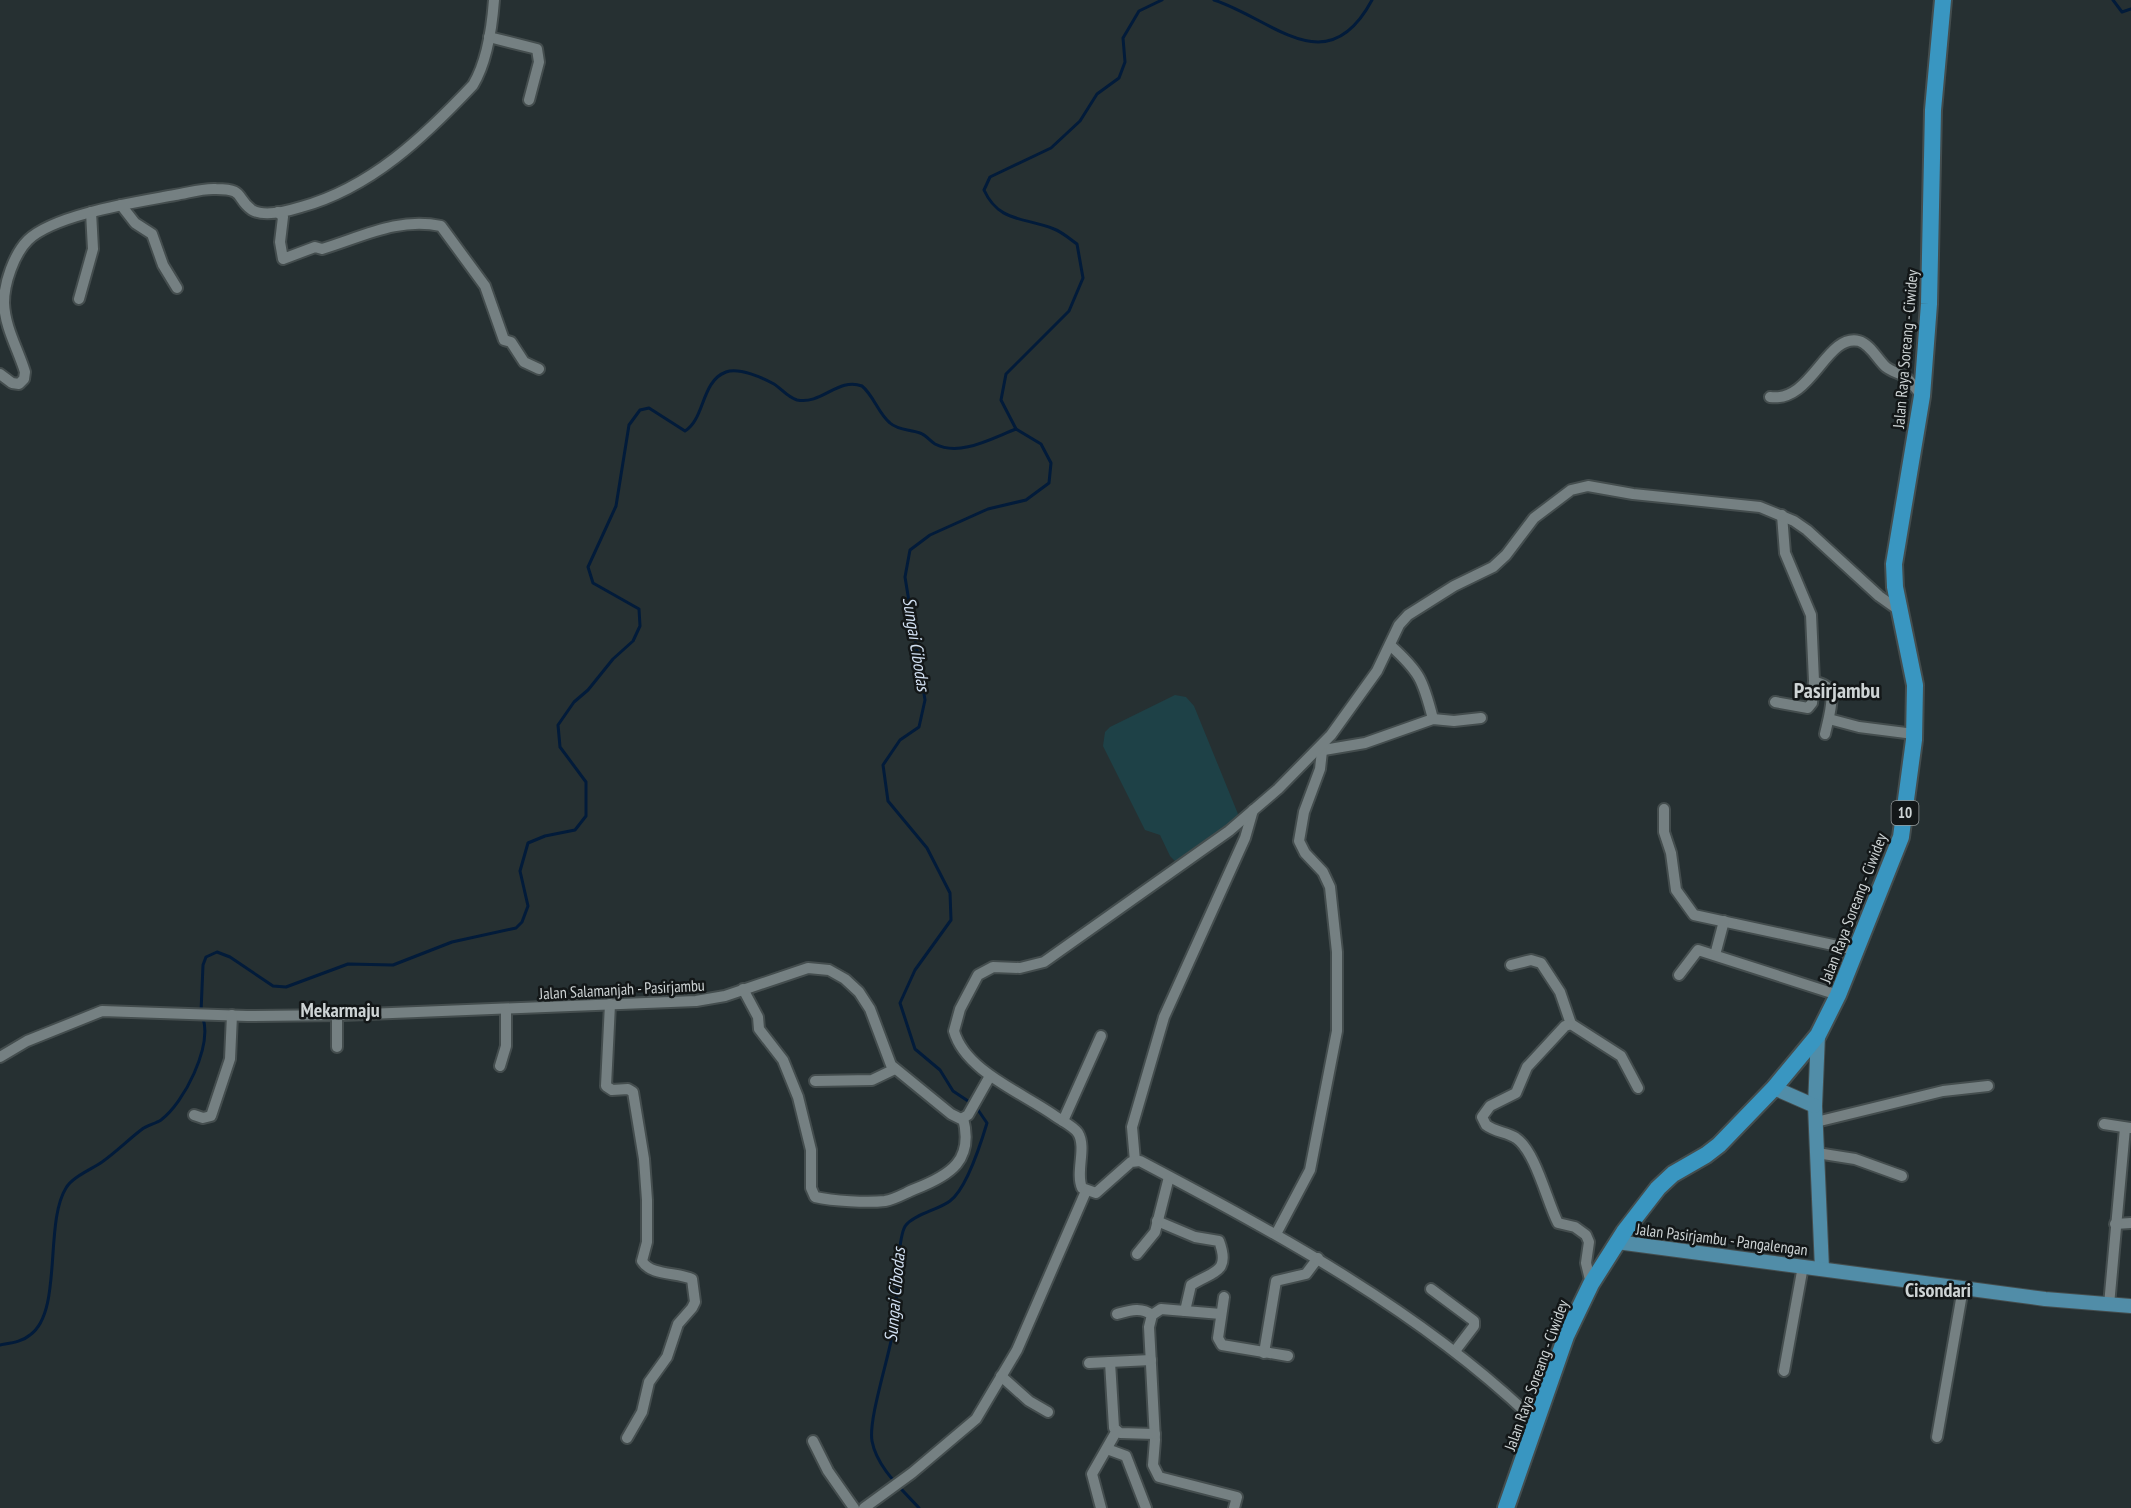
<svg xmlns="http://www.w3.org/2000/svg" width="2131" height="1508" viewBox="0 0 2131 1508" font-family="'PT Sans Narrow',sans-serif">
<rect width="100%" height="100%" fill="#263032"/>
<!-- green -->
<polygon fill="#1e4147" points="1175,695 1186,697 1194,706 1238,814 1235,822 1176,862 1170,856 1160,835 1145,830 1103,746 1105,732 1110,727"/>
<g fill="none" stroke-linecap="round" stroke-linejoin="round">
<!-- stream -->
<g stroke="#021b3a" stroke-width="3">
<path d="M1214 0C1273 19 1327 84 1372 0"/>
<polyline points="2113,0 2122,12 2131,9"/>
<path d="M201 1012 203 965 206 957 217 952 230 957 273 986 286 987 348 964 393 965 452 942 516 928 522 922 528 906 520 871 528 843 545 836 575 830 586 816V782L560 747 558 725 574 702 588 690 613 659 633 641 640 626 639 609 593 583 588 567 616 506 629 425 640 410 649 408 685 431C705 419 701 381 726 372 739 367 763 378 774 384 782 389 787 397 797 400 822 405 838 377 862 386 874 396 878 413 890 423 899 431 910 429 920 433 926 435 930 441 935 444 960 457 992 438 1016 429"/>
<path d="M971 1103 953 1091 940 1070 915 1049 900 1003 915 970 951 920 950 893 927 848 888 801 883 765 900 740 919 727 925 700 905 577 910 550 930 535 988 509 1026 500 1049 483 1051 463 1041 444 1016 429 1001 400 1006 374 1069 311 1083 278 1077 244C1070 239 1062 232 1054 229 1025 217 999 223 984 190L990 177 1051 148 1080 121 1097 94 1119 78 1125 62 1123 38 1139 11 1162 0"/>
<path d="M0 1345C10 1343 22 1342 30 1335 63 1312 44 1223 66 1188 72 1177 92 1169 102 1162 116 1152 128 1140 141 1130 147 1125 155 1124 161 1120 184 1103 212 1047 203 1018"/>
<path d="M919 1508C902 1489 877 1468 872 1441 868 1417 892 1349 895 1320 897 1302 897 1235 906 1225 915 1214 938 1210 950 1201 966 1189 981 1143 987 1123L976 1107"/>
</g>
<defs>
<g id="minor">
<polyline points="489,37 537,49 539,62 529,100"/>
<polyline points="121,205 135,223 152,234 163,265 177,288"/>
<path d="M278 212 283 217 280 242 283 259 315 247 322 249C362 237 398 217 441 226L485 286 504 340 511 342 524 362 539 369"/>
<polyline points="79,299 93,249 91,212"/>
<path d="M0 374 12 383 19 384 24 379 25 372C18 349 5 328 4 303 4 283 14 254 28 240 55 214 138 202 175 195 188 193 203 188 216 189 246 189 235 198 252 210 264 217 288 211 301 207 371 188 425 136 473 85 487 62 492 27 494 0"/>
<path d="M1770 397C1812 403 1826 333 1859 341 1870 344 1878 360 1886 367 1892 372 1901 373 1907 378 1912 383 1917 390 1922 396"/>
<path d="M1782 515 1785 553 1811 615 1814 681C1818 683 1824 684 1827 687 1837 693 1827 724 1825 734"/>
<path d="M1390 645C1420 672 1423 680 1433 719"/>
<polyline points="1775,702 1808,708 1812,703 1814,681"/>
<polyline points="1829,719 1859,727 1914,734"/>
<polyline points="1318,751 1365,743 1433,719 1454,721 1481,718"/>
<polyline points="1664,809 1664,832 1671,853 1676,890 1694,915 1856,950"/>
<polyline points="1715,955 1724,921"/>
<polyline points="1511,965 1531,960 1541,963 1560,992 1571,1024"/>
<polyline points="1679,975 1698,950 1838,995"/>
<path d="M743 989 758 1017 759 1029 783 1060 798 1097 811 1150V1188L815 1197C833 1201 867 1203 885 1201 896 1199 905 1193 915 1189 951 1175 974 1160 963 1118"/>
<path d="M610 1004 606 1086 612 1090 628 1089 633 1092 644 1159 647 1200V1242L642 1261C651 1276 677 1272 692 1279L695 1302 692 1308 678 1324 667 1357 649 1382 642 1412 627 1438"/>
<polyline points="337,1015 337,1047"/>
<polyline points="0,1057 27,1041 102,1011 247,1016 342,1015 696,1001 725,996 808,968 829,970 845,979 859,992 870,1009 891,1065 951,1114 961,1119 968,1115 990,1076"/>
<polyline points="500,1066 506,1046 506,1010"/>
<polyline points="815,1081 872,1080 895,1069"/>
<polyline points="194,1115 203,1118 211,1116 230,1059 232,1015"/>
<polyline points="1063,1121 1101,1036"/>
<polyline points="1816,1122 1943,1091 1988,1086"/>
<polyline points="2104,1124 2130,1128"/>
<polyline points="1817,1153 1855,1159 1902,1176"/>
<polyline points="1135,1161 1132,1127 1164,1017 1245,838 1253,810"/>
<path d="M1157 1221 1195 1237 1219 1241C1231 1273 1213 1271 1191 1285L1185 1311"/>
<polyline points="2115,1224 2131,1223"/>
<polyline points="1276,1234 1310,1170 1337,1031 1337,952 1330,887 1323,872 1305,853 1299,841 1304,812 1320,769 1322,751"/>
<polyline points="1137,1254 1155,1232 1169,1177"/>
<path d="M1591 1284 1586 1263 1589 1242 1586 1235 1575 1227 1558 1223C1547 1202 1536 1152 1516 1138 1507 1132 1495 1132 1486 1125L1482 1117 1490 1106 1516 1093 1527 1067 1565 1026 1571 1024 1621 1056 1638 1088"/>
<polyline points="1431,1289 1474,1321 1474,1326 1455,1351"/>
<polyline points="1224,1297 1218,1338 1222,1345 1288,1356"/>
<polyline points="2109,1305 2125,1128"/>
<path d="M1117 1314C1128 1311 1141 1306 1152 1315"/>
<polyline points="1221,1314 1161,1309 1152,1315 1149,1327 1155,1440 1153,1465 1159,1477 1237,1497 1234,1508"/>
<polyline points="1264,1353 1276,1281 1306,1274 1318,1258"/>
<polyline points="1110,1362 1114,1428 1120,1433 1155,1434"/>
<polyline points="1089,1363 1151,1360"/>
<polyline points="1784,1371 1803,1266"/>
<polyline points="1001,1376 1029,1401 1048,1412"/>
<path d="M1537 1423C1423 1312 1280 1235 1140 1161L1131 1162 1096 1193 1082 1188C1075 1172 1087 1148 1078 1133 1073 1126 1062 1121 1055 1116 1023 1093 965 1071 954 1031L960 1009 978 975 993 967 1020 968 1044 962 1229 831 1278 789 1331 735 1377 671 1399 625 1408 615 1454 586 1493 567 1506 555 1534 518 1571 490 1588 486 1633 494 1760 507 1794 521 1807 530 1879 596 1900 611"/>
<polyline points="1937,1437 1963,1288"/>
<polyline points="813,1441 828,1471 854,1508"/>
<polyline points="1107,1449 1126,1456 1146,1508"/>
<polyline points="864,1508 912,1473 976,1419 1017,1350 1086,1191"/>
<polyline points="1101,1508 1092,1474 1116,1432"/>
</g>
<g id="major">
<polyline points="1818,1035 1815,1106 1822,1269"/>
<polyline points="1774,1088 1815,1106"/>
<polyline points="1617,1242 2045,1299 2131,1306"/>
</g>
<polyline id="highway" points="1506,1508 1566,1336 1591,1284 1624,1232 1658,1188 1673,1174 1706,1155 1719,1145 1774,1088 1818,1035 1838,995 1901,837 1914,740 1915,685 1895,587 1894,564 1922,396 1929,304 1933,110 1943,0"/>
</defs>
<!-- minor casing -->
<use href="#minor" stroke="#444d4e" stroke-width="14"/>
<!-- major casing -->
<use href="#major" stroke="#444d4e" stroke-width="16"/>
<!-- highway casing -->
<use href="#highway" stroke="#444d4e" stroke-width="20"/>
<!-- minor -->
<use href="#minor" stroke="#758082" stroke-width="10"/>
<!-- major -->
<use href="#major" stroke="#518da8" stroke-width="14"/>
<!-- highway -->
<use href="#highway" stroke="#3996c1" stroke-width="16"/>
</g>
<g text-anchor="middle" stroke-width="5" stroke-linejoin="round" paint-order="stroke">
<!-- shield labels -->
<rect fill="#131718" stroke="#969b9c" stroke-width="1.5" x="1891.5" y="801" width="27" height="24" rx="4.5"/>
<g font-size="15" font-weight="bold" fill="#ced4d5">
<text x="1905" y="818">10</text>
</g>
<!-- street labels -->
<g font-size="16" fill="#ced4d5" stroke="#131718">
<text transform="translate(1905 349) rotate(-85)" y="6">Jalan Raya Soreang - Ciwidey</text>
<text transform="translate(1853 908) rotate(-69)" y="6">Jalan Raya Soreang - Ciwidey</text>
<text transform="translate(622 989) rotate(-3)" y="6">Jalan Salamanjah - Pasirjambu</text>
<text transform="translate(1722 1239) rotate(7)" y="6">Jalan Pasirjambu - Pangalengan</text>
<text transform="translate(1536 1375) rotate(-70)" y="6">Jalan Raya Soreang - Ciwidey</text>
</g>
<!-- water labels -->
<g font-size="18" font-style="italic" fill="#d1dff1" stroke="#131718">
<text transform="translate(916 644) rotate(81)" y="6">Sungai Cibodas</text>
<text transform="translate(895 1295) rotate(-85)" y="6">Sungai Cibodas</text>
</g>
<!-- quarter labels -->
<g font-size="20" font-weight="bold" fill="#ced4d5" stroke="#131718">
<text x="340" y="1017">Mekarmaju</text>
<text x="1938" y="1297">Cisondari</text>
</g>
<!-- district labels -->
<g font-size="22" font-weight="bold" fill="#ced4d5" stroke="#131718">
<text x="1837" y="698">Pasirjambu</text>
</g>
</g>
</svg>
